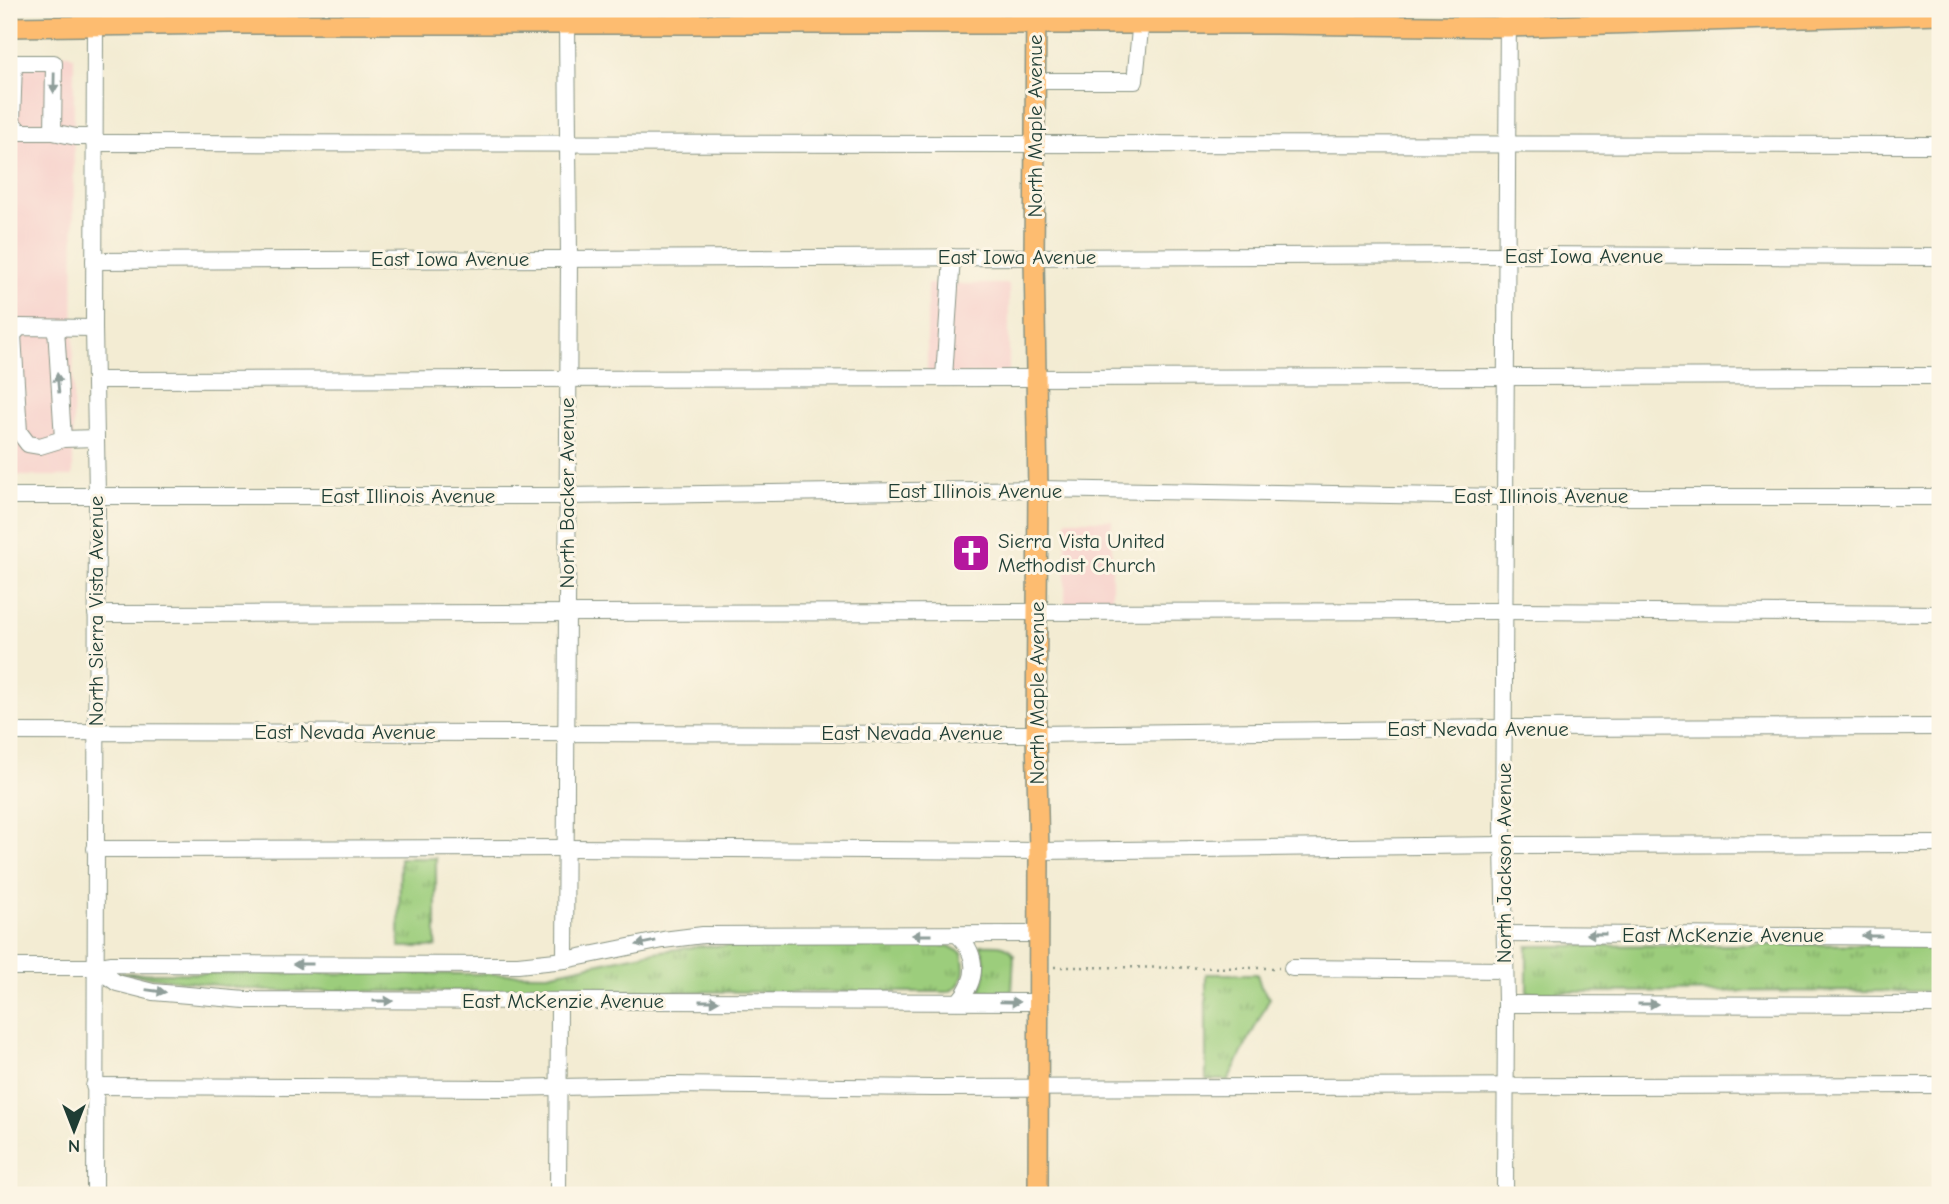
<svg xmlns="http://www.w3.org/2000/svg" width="1949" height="1204" viewBox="0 0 1949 1204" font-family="'Comic Neue',sans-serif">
<defs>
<pattern id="grass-tufts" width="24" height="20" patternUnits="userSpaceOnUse" patternTransform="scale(1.75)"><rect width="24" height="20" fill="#9ccd7c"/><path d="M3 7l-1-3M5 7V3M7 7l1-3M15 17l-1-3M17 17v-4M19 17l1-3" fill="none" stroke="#7fa866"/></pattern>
</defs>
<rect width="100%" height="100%" fill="#fcf5e5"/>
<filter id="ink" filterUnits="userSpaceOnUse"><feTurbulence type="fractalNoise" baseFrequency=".0143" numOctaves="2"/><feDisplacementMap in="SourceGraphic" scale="14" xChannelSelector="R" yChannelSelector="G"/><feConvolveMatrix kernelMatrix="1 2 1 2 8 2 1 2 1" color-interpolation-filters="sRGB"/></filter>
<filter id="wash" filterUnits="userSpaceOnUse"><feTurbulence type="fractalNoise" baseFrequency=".00686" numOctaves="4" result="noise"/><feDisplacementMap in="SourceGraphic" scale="28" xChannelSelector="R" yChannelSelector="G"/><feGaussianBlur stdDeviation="1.57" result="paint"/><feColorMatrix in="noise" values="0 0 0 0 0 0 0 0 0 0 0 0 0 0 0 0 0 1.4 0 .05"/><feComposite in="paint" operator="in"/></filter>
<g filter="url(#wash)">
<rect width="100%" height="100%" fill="#f3ecd3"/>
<!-- built -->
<g fill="#f7d0cb">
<polygon points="9,54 69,54 74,58 73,476 9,476"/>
<rect x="927" y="284" width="82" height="90"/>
<polygon points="1066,520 1112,520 1112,609 1065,609"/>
</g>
<!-- grass -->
<g fill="url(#grass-tufts)" stroke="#5e8558" stroke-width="2">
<polygon points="400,858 436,858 436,947 399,947"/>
<polygon points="1940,944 1940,991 1527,992 1527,946"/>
<path d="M980 945C992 945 1008 942 1014 955L1012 991 979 992C987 978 987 959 980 945Z"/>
<path d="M700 946H949L962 953C966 970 965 985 948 992L265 991 117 973 548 974 647 953Z"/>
<polygon points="1206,974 1257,974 1261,987 1270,998 1228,1080 1206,1080"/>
</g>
</g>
<g filter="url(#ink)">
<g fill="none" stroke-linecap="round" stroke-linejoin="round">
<defs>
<g id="minor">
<polyline points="450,9 450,24"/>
<polyline points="231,24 231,9"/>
<polyline points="681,24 682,9"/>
<polyline points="1276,24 1276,9"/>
<polyline points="813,25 813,9"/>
<polyline points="1036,81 1135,81 1142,9"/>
<polyline points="53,132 54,63 14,63 12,122 20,132 53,132 76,137 94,137"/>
<polyline points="94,143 1940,145"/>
<polyline points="94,261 1507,255 1940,257"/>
<polyline points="56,328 63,439"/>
<polyline points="94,328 20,327 13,335 19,432 28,444 40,446 63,439 96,438"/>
<polyline points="944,377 952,257"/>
<polyline points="95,380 1940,376"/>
<polyline points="9,496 568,496 1038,489 1504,497 1940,497"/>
<polyline points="96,614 1504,611 1940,614"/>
<polyline points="9,732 1036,734 1504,728 1940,727"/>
<polyline points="95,849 566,848 1039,851 1503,845 1940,844"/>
<polyline points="1505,934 1940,937"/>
<path d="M958 935C979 956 977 980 959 1001"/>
<polyline points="565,960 569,258 567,25"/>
<polyline points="9,967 94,967 112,964 518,965 565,960 663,940 703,935 1039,934"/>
<polyline points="94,967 117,983 153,992 246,1000 1039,1002"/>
<polyline points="1292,968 1505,970"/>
<polyline points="1506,1004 1940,1005"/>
<polyline points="94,1086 502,1088 671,1085 933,1088 1940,1085"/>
<polyline points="95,1195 97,495 94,328 95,26"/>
<polyline points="558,1195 559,1001"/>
<polyline points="1505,1195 1506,1004 1503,845 1508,9"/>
</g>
<g id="major">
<polyline points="1036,9 1034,257 1038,489 1036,734 1039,851 1038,1195"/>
<polyline points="9,27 231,24 1276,24 1507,27 1940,14"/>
</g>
</defs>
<!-- minor casing -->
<use href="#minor" stroke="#899484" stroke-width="18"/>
<!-- major casing -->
<use href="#major" stroke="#899484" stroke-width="22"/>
<!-- path -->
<polyline stroke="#899484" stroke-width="2.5" stroke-dasharray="2 5" stroke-linecap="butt" points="1054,967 1279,968"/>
<!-- minor -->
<use href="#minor" stroke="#fff" stroke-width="16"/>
<!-- major -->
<use href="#major" stroke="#fdbc70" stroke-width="19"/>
</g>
<!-- one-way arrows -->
<defs><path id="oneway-solid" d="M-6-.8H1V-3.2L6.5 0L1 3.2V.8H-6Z" transform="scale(1.75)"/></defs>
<g fill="#8f9e9a">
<use href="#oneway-solid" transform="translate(54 83) rotate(91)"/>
<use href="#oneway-solid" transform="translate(58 383) rotate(-95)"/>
<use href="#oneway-solid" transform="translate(1596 934) rotate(-180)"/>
<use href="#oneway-solid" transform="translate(922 935) rotate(180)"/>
<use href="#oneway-solid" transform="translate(1872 936) rotate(-180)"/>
<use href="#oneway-solid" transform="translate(646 943) rotate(168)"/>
<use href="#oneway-solid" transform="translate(303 964) rotate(-180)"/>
<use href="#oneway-solid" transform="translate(156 991) rotate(8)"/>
<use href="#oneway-solid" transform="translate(383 1001)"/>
<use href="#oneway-solid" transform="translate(709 1001)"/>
<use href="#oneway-solid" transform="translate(1010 1002) rotate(1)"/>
<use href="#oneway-solid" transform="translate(1648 1004)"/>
</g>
</g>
<!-- icons -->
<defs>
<symbol id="church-square" viewBox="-11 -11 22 22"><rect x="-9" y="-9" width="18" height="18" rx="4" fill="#b5179e" stroke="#fcf5e5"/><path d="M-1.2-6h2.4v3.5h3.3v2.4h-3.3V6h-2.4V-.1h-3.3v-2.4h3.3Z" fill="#fff"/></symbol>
</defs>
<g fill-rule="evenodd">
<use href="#church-square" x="949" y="531" width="44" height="44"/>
</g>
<g text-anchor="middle" stroke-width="6" stroke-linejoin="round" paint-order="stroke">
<!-- street labels -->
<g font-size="21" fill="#1f3d34" stroke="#fcf5e5">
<text transform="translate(1035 126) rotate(-90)" y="7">North Maple Avenue</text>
<text x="1584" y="263">East Iowa Avenue</text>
<text x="1017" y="264">East Iowa Avenue</text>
<text x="450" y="266">East Iowa Avenue</text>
<text x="975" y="498">East Illinois Avenue</text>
<text transform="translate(567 493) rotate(-90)" y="7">North Backer Avenue</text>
<text x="408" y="503">East Illinois Avenue</text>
<text x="1541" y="503">East Illinois Avenue</text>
<text transform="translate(96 611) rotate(-90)" y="7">North Sierra Vista Avenue</text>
<text transform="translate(1037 693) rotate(-90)" y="7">North Maple Avenue</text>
<text x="1478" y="736">East Nevada Avenue</text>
<text x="345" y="739">East Nevada Avenue</text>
<text x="912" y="740">East Nevada Avenue</text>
<text transform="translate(1504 863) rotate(-90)" y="7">North Jackson Avenue</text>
<text x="1723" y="942">East McKenzie Avenue</text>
<text x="563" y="1008">East McKenzie Avenue</text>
</g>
<!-- poi labels -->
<g font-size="21" fill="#1f3d34" stroke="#fcf5e5" text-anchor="start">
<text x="998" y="548">Sierra Vista United<tspan x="998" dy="24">Methodist Church</tspan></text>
</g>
</g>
<!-- margin -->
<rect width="1949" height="1204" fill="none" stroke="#fcf5e5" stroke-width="35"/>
<!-- north arrow -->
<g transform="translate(74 1130) rotate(180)" stroke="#fcf5e5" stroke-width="5" paint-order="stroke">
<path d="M0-5L12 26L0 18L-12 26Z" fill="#1f3d34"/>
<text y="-10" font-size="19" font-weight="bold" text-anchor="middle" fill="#1f3d34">N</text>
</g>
</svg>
